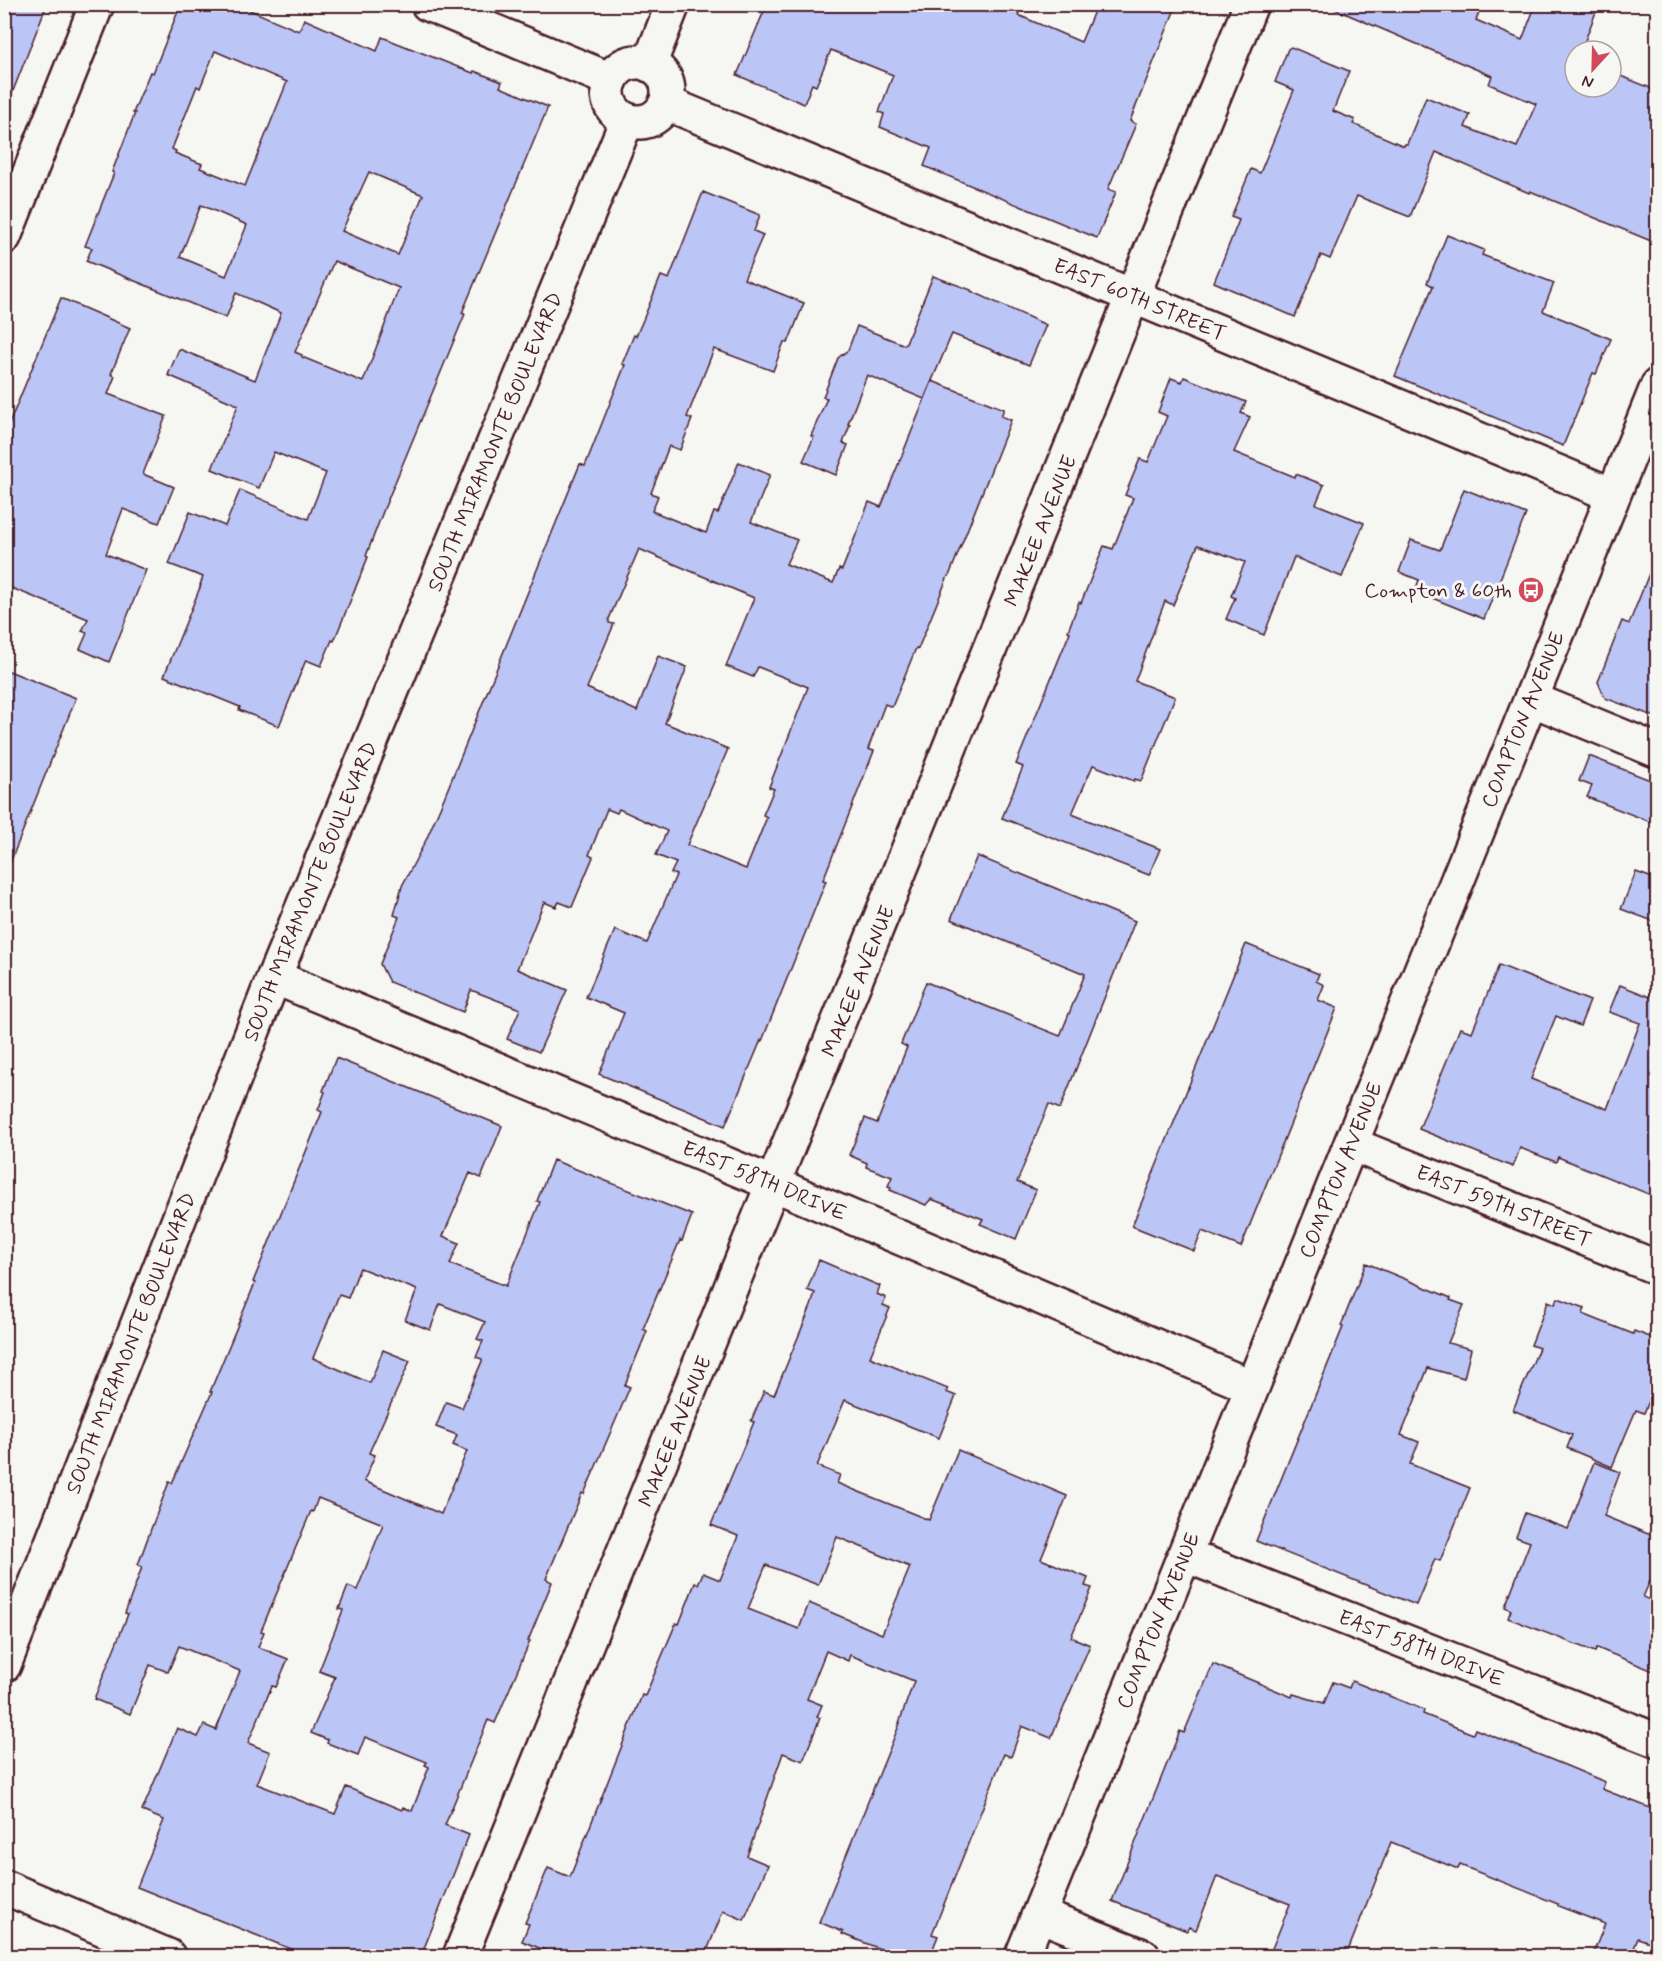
<svg xmlns="http://www.w3.org/2000/svg" width="1662" height="1961" viewBox="0 0 1662 1961" font-family="Mynerve,sans-serif">
<rect width="100%" height="100%" fill="#f6f6f2"/>
<filter id="ink" filterUnits="userSpaceOnUse"><feTurbulence type="fractalNoise" baseFrequency=".0167" numOctaves="2"/><feDisplacementMap in="SourceGraphic" scale="12" xChannelSelector="R" yChannelSelector="G"/><feConvolveMatrix kernelMatrix="1 2 1 2 8 2 1 2 1" color-interpolation-filters="sRGB"/></filter>
<g filter="url(#ink)">
<!-- building -->
<g fill="#bbc5f6" stroke="#4a1f2b" stroke-width="1.5" fill-rule="evenodd">
<polygon points="4,4 47,4 6,109 4,109"/>
<path d="M181 4H236L299 31 304 19 377 51 382 37 473 73 474 71 502 82 500 87 548 107 462 313 465 314 384 509 366 556 368 557 334 641 332 640 321 666 306 660 279 726 239 710 240 707 164 676 201 585H200L203 577 169 564 190 512 225 526 240 490 308 519 326 473 274 452 259 488 212 469 238 405 168 375 179 349 255 380 281 313 236 293 226 318 86 261 92 248 85 246 114 173 112 172 135 113H133L150 72 153 73ZM215 51 287 82 245 186 200 168 202 164 175 153 176 151 172 149 197 86 200 88ZM369 172 423 195 398 255 342 231ZM201 205 247 225 226 276 180 257ZM334 261 399 288 363 382 302 357V355L295 352Z"/>
<polygon points="767,4 1022,4 1018,15 1081,42 1097,4 1177,4 1130,121 1136,124 1108,189 1116,192 1097,238 924,166 931,148 880,127 884,114 879,112 893,75 831,50 816,86 812,84 804,104 737,75"/>
<polygon points="1323,4 1482,4 1476,20 1522,40 1536,4 1599,4 1581,51 1575,51 1575,87 1611,87 1611,72 1658,91 1658,144 1649,166 1658,170 1658,225 1651,241 1530,191 1529,193 1436,152 1410,217 1357,196 1330,259 1321,255 1295,317 1214,282 1239,220 1231,217 1251,169 1260,173 1294,90 1275,82 1288,49 1291,47 1349,71 1333,111 1355,120 1353,124 1404,146 1405,144 1407,144 1426,97 1470,115 1465,127 1517,147 1536,104 1489,84 1492,76"/>
<path d="M703 192 760 215 754 231 763 235 744 279 804 303 788 343 784 342 773 371 714 349 687 417 692 419 680 450 669 446 651 493 658 496 652 511 706 533 714 512 718 513 739 462 770 475 751 522 797 540 786 564 833 583 839 569 842 570 869 502 881 507 932 381 1004 409 1001 416 1011 420 949 576H948L918 649 916 648 892 707 885 704 868 749 874 751 823 880 826 881 762 1041 761 1040 725 1126 599 1074 624 1013 586 997 615 930 647 943 676 875 671 873 676 863 656 855 667 831 619 809 617 813 607 809 589 855 593 857 572 907 559 902 556 907 544 902 517 969 567 990 539 1052 507 1039 520 1009 471 990 463 1012 389 982 380 964 399 917 394 915 402 886 426 840 444 798 580 464 585 466 625 365 622 364 634 335 636 336 643 320 661 276 669 279ZM639 549 754 598 726 666 753 677 758 667 808 687 769 787 774 789 763 815 767 817 746 869 687 845 728 749 665 723 687 667 658 656 637 711 587 688 614 624 609 623V619Z"/>
<polygon points="1447,235 1484,250 1482,255 1554,283 1543,311 1611,339 1596,374 1593,373 1563,446 1395,376 1433,286 1427,283"/>
<polygon points="933,276 971,290 971,291 1046,325 1029,365 952,334 924,399 867,375 848,424 850,425 843,443 848,445 836,475 803,461 814,437 811,436 827,398 823,397 838,358 848,350 857,326 905,345"/>
<polygon points="61,298 130,328 111,374 115,376 108,394 166,416 143,474 174,487 159,523 123,509 106,554 146,570 109,662 80,649 87,633 82,631 88,619 4,585 4,436"/>
<polygon points="1184,377 1246,402 1241,413 1250,417 1234,452 1295,477 1296,474 1324,485 1316,504 1364,523 1342,577 1294,557 1264,635 1226,619 1235,598 1231,596 1245,562 1198,545 1173,605 1165,601 1135,681 1175,697 1141,781 1135,779 1134,781 1093,765 1072,814 1160,849 1149,875 1002,818 1023,767 1016,764 1070,632 1068,631 1079,602 1081,603 1104,546 1113,549 1133,498 1125,495 1140,459 1148,462 1167,416 1158,412 1171,378 1182,382"/>
<polygon points="1464,489 1526,514 1484,619 1415,591 1419,580 1399,572 1411,540 1440,550"/>
<polygon points="1656,556 1658,556 1658,718 1605,698 1598,682 1622,621 1629,624"/>
<polygon points="4,669 76,698 6,873 4,872"/>
<polygon points="1589,756 1658,783 1658,825 1587,797 1592,786 1579,781"/>
<polygon points="977,856 1135,921 1060,1109 1049,1104 1017,1182 1036,1190 1016,1239 980,1224 983,1219 931,1199 926,1205 890,1190 891,1187 888,1186 892,1177 866,1167 867,1163 849,1155 865,1118 877,1123 907,1047 901,1044 926,982 1060,1036 1085,974 951,919"/>
<polygon points="1636,872 1658,880 1658,923 1621,909"/>
<polygon points="1246,944 1319,974 1316,981 1324,985 1318,1000 1337,1008 1241,1247 1202,1231 1194,1251 1132,1226"/>
<polygon points="1499,965 1590,1001 1580,1026 1556,1016 1531,1079 1607,1109 1640,1023 1609,1012 1620,985 1650,997 1655,982 1658,982 1658,1198 1558,1157 1556,1162 1520,1148 1513,1167 1419,1129 1460,1028 1472,1032"/>
<path d="M336 1058 502 1126 481 1178 470 1173 443 1236 459 1243 450 1264 506 1286 540 1202 537 1201 553 1160 692 1215 682 1241 680 1240 643 1329 647 1331 625 1385 630 1387 584 1494 582 1493 546 1579 552 1582 528 1641H530L495 1723 488 1720 445 1825 469 1835 421 1956H308L137 1887 164 1820 142 1811 177 1728 198 1737 204 1725 216 1730 240 1671 179 1646 168 1672 150 1665 130 1714 94 1699 128 1614 125 1613 142 1567 138 1565 151 1529 169 1482 172 1483 212 1392H210L255 1283 253 1282 322 1112 318 1110 325 1092 323 1091ZM360 1268 417 1290 405 1320 430 1330 440 1304 485 1322 477 1339 483 1341 476 1357 482 1359V1361L462 1408 446 1402 436 1427 457 1435 453 1445 467 1451 441 1514 364 1481 375 1455 369 1453 410 1361 383 1350 370 1383 313 1358 339 1295 348 1298ZM318 1498 383 1524 357 1590 348 1586 339 1609 343 1610 319 1671 335 1677 311 1733 328 1740 327 1743 358 1755 365 1737 427 1762 425 1765 429 1767 412 1811 403 1807 402 1810 346 1787 335 1814 257 1784 270 1752 248 1743 272 1686 276 1687 288 1659 258 1647 264 1632 261 1631 311 1511 313 1512Z"/>
<path d="M819 1260 880 1286 877 1294 886 1298 883 1305 890 1308 870 1357 948 1389 946 1392 956 1396 939 1438 845 1400 817 1466 840 1475 837 1483 929 1520 958 1450 1067 1496 1041 1559 1088 1578 1085 1586 1092 1588 1071 1637 1090 1645 1051 1738 1022 1726 1011 1757 1004 1754 932 1934 938 1936 930 1956H906L893 1952V1954L842 1934 843 1932 819 1922 900 1723H899L914 1681 850 1655 848 1661 826 1651 807 1699 822 1705 817 1717 820 1718 803 1761 783 1753 747 1856 768 1865 744 1920 723 1911 705 1956H556L554 1954 522 1941 529 1924 525 1923 548 1868 570 1877 642 1695 645 1696 676 1623 679 1624 695 1583 698 1584 703 1573 720 1580 738 1536 711 1525 754 1422 751 1421 764 1391 774 1395 811 1306 815 1293 807 1290ZM837 1537 910 1567 882 1634 809 1603 799 1629 748 1609 766 1565 818 1585Z"/>
<polygon points="1366,1263 1451,1298 1450,1300 1464,1305 1448,1343 1471,1349 1464,1378 1428,1368 1401,1435 1419,1442 1410,1464 1470,1488 1440,1561 1435,1559 1416,1605 1256,1541 1343,1327 1341,1326"/>
<polygon points="1558,1298 1585,1308 1583,1314 1633,1334 1634,1331 1658,1340 1658,1380 1644,1413 1636,1410 1612,1467 1567,1448 1572,1435 1513,1410 1539,1348 1531,1345 1548,1301 1555,1304"/>
<polygon points="1594,1462 1620,1472 1604,1516 1658,1538 1658,1563 1643,1597 1658,1603 1658,1673 1597,1648 1595,1652 1508,1618 1511,1610 1505,1607 1530,1542 1516,1537 1525,1513 1568,1529"/>
<polygon points="1213,1664 1292,1697 1293,1694 1324,1703 1333,1682 1349,1688 1352,1681 1424,1710 1423,1714 1473,1734 1475,1729 1567,1766 1605,1782 1602,1789 1658,1811 1658,1945 1638,1938 1631,1956 1592,1956 1605,1924 1558,1906 1558,1904 1460,1865 1458,1869 1391,1842 1346,1956 1269,1956 1290,1904 1217,1876 1196,1930 1189,1927 1187,1931 1112,1901 1180,1731 1184,1733"/>
</g>
<g fill="none" stroke-linecap="round" stroke-linejoin="round">
<defs>
<g id="minor">
<polyline points="428,4 611,80"/>
<circle cx="638" cy="92" r="30"/>
<polyline points="649,65 673,4"/>
<path id="s1" d="M666 103 1613 495"/>
<polyline points="4,237 97,4"/>
<polyline points="1531,699 1658,751"/>
<path id="s2" d="M274 977 776 1185 1252 1387"/>
<path id="s3" d="M1351 1144 1658 1268"/>
<path id="s4" d="M1185 1555 1658 1741"/>
<path id="s5" d="M4 1665 274 977 627 120"/>
<polyline points="1039,1915 1143,1956"/>
<path id="s6" d="M460 1956C726 1307 991 657 1251 4"/>
</g>
<g id="major">
<polyline points="4,1887 168,1956"/>
<path id="s7" d="M1022 1956 1658 385"/>
</g>
</defs>
<!-- minor casing -->
<use href="#minor" stroke="#4a1f2b" stroke-width="38"/>
<!-- major casing -->
<use href="#major" stroke="#4a1f2b" stroke-width="38"/>
<!-- minor -->
<use href="#minor" stroke="#f6f6f2" stroke-width="33"/>
<!-- major -->
<use href="#major" stroke="#f6f6f2" stroke-width="33"/>
</g>
</g>
<!-- icons -->
<defs>
<symbol id="bus-disc" viewBox="-11 -11 22 22"><circle r="9.5" fill="#d1495b" stroke="#f6f6f2"/><path d="M-5-6H5V4H4V6H2V4H-2V6H-4V4H-5ZM-3.5-4V0h7V-4ZM-3.5 1.2v1.5H-2V1.2ZM2 1.2v1.5H3.5V1.2Z" fill="#fff"/></symbol>
</defs>
<g fill-rule="evenodd">
<use href="#bus-disc" x="1516" y="575" width="30" height="30"/>
</g>
<g text-anchor="middle" stroke-width="6" stroke-linejoin="round" paint-order="stroke">
<!-- street labels -->
<g font-size="21" fill="#4a1f2b" stroke="#f6f6f2">
<text dy="7" stroke="none"><textPath href="#s1" startOffset="513">EAST 60TH STREET</textPath></text>
<text dy="7" stroke="none"><textPath href="#s5" startOffset="1318">SOUTH MIRAMONTE BOULEVARD</textPath></text>
<text dy="7" stroke="none"><textPath href="#s6" startOffset="1539">MAKEE AVENUE</textPath></text>
<text dy="7" stroke="none"><textPath href="#s7" startOffset="1334">COMPTON AVENUE</textPath></text>
<text dy="7" stroke="none"><textPath href="#s5" startOffset="832">SOUTH MIRAMONTE BOULEVARD</textPath></text>
<text dy="7" stroke="none"><textPath href="#s6" startOffset="1053">MAKEE AVENUE</textPath></text>
<text dy="7" stroke="none"><textPath href="#s7" startOffset="848">COMPTON AVENUE</textPath></text>
<text dy="7" stroke="none"><textPath href="#s2" startOffset="531">EAST 58TH DRIVE</textPath></text>
<text dy="7" stroke="none"><textPath href="#s3" startOffset="165">EAST 59TH STREET</textPath></text>
<text dy="7" stroke="none"><textPath href="#s5" startOffset="346">SOUTH MIRAMONTE BOULEVARD</textPath></text>
<text dy="7" stroke="none"><textPath href="#s6" startOffset="567">MAKEE AVENUE</textPath></text>
<text dy="7" stroke="none"><textPath href="#s7" startOffset="362">COMPTON AVENUE</textPath></text>
<text dy="7" stroke="none"><textPath href="#s4" startOffset="254">EAST 58TH DRIVE</textPath></text>
</g>
<!-- poi labels -->
<g font-size="21" fill="#4a1f2b" stroke="#f6f6f2" text-anchor="end">
<text x="1512" y="597">Compton &amp; 60th</text>
</g>
</g>
<!-- margin -->
<rect width="1662" height="1961" fill="none" stroke="#f6f6f2" stroke-width="24"/>
<rect x="12" y="12" width="1638" height="1937" fill="none" stroke="#4a1f2b" stroke-width="2" filter="url(#ink)"/>
<!-- north arrow -->
<g transform="translate(1593 69) rotate(202)"><circle r="28" fill="#f6f6f2" stroke="#b1a0a2" stroke-width="1.5"/>
<path d="M0-4.5L10 22L0 15L-10 22Z" fill="#d1495b"/>
<text y="-9" font-size="16" font-weight="bold" text-anchor="middle" fill="#4a1f2b">N</text>
</g>
</svg>
